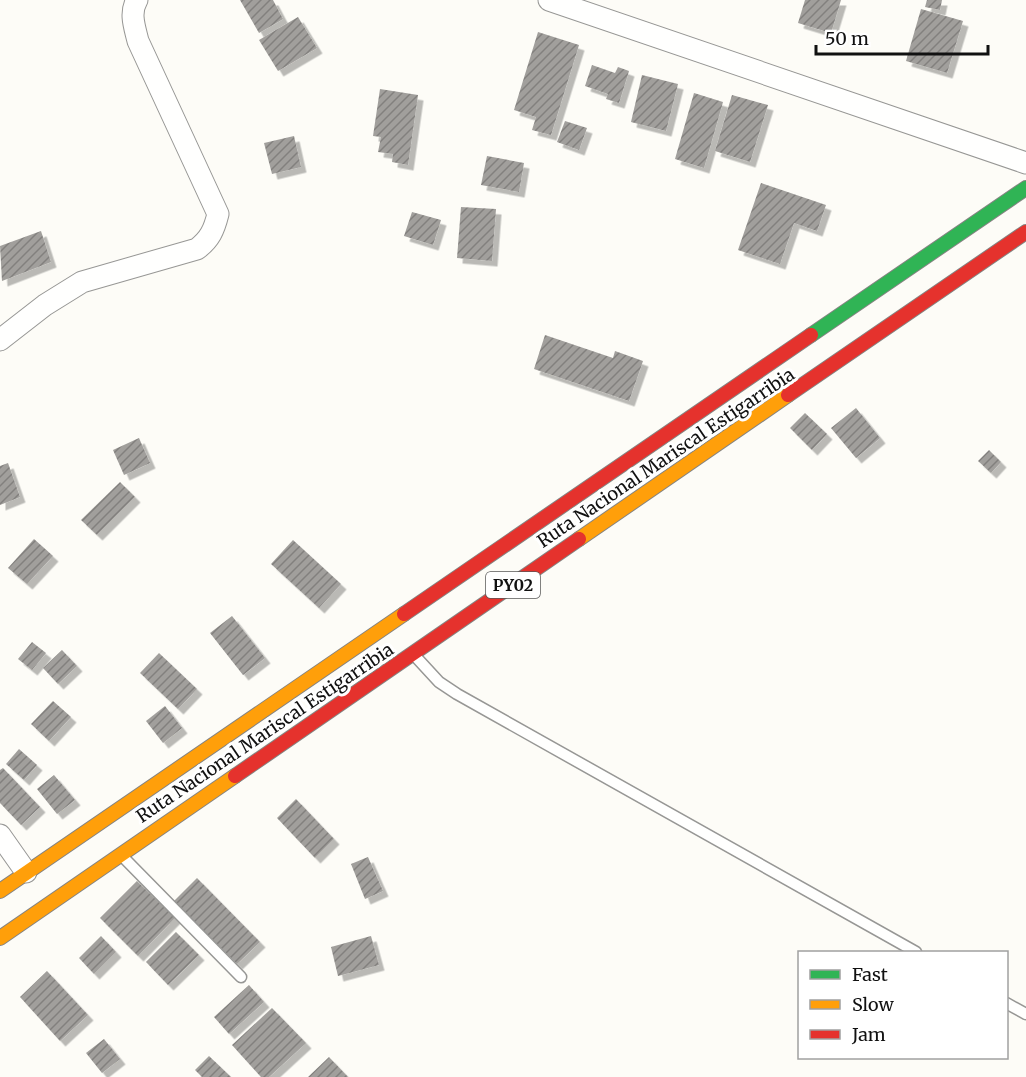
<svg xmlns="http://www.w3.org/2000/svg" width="1026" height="1077" viewBox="0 0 1026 1077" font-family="Merriweather,serif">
<defs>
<pattern id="building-hatch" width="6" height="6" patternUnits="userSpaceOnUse" patternTransform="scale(1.5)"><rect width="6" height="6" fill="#a19f9c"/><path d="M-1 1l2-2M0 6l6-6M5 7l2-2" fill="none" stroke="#82807e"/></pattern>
<filter id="shadow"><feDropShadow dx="5.5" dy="5.5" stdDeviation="0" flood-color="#0004"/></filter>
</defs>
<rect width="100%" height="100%" fill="#fdfcf7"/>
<!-- building -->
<g fill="url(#building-hatch)" filter="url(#shadow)">
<polygon points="240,0 273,0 283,19 259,33"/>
<polygon points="805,0 841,0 831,33 798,23"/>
<polygon points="927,0 942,0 940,10 925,7"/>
<polygon points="921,9 963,21 947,73 906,61"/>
<polygon points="298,17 317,48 278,71 259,40"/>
<polygon points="538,32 579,45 551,135 532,130 536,117 514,110"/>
<polygon points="592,65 615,73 618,67 629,71 619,103 606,99 608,94 585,86"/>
<polygon points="642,75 678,84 666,131 631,122"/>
<polygon points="380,89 418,95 408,165 392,162 393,154 378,152 381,137 373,136"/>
<polygon points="694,93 723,102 704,168 675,159"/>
<polygon points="732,95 768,105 750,162 715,151"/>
<polygon points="565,121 587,128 579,150 557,142"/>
<polygon points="294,136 301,167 272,174 264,143"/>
<polygon points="487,156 524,163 519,192 481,185"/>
<polygon points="761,183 826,205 817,231 794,223 780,264 738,250"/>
<polygon points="461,207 496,209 492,261 457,258"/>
<polygon points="412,212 441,220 433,245 404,236"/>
<polygon points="41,231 51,262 2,281 0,246"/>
<polygon points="545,335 613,358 615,351 643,361 629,401 534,369"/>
<polygon points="856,408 880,438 856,458 831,428"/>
<polygon points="805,413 827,434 812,450 790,428"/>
<polygon points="139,438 150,463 124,475 113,450"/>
<polygon points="989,450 1001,462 991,473 978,461"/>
<polygon points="8,463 20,497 0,505 0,466"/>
<polygon points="120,482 135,497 97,535 81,520"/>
<polygon points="34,539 53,556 27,584 8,568"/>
<polygon points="293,540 341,584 319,608 271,564"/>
<polygon points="232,616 265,658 243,675 210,633"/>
<polygon points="32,642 46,653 32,670 18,659"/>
<polygon points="62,650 77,666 58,684 43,668"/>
<polygon points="159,653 197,689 178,709 140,673"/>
<polygon points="53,701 71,717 49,741 31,724"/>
<polygon points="165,706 182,728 163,743 146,721"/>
<polygon points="19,749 37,765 24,780 6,764"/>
<polygon points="3,768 40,807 21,825 0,803 0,770"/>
<polygon points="54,775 75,800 57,814 37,789"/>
<polygon points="296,799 334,839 315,858 277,818"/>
<polygon points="368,857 383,891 365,899 351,864"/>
<polygon points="197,878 260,942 237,964 174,901"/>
<polygon points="137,881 175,918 138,956 100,918"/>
<polygon points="176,932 199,955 168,985 146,962"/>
<polygon points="101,936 116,952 94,974 79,958"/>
<polygon points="371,936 379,965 338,976 331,947"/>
<polygon points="47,971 88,1015 60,1041 20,997"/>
<polygon points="249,985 264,1002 229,1034 214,1017"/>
<polygon points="272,1008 306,1043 269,1077 261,1077 232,1045"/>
<polygon points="104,1039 120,1059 102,1073 86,1053"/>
<polygon points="209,1056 231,1077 202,1077 195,1070"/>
<polygon points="329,1057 348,1077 308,1077"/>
</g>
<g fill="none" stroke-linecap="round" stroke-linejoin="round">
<defs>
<g id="lane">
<polyline points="415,656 439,682 457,694 916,952"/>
<polyline points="123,857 241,977"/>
<polyline points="1006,1003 1026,1014"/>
</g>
<g id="street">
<polyline points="549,0 1026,163"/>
<path d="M0 340 45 305 82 282 197 249C210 239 214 230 218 214L138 41C135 28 129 13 137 0"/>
<polyline points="0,835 26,872"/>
</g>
<polyline id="fast" points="811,335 1026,188"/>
<g id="slow">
<polyline points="579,539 788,395"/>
<polyline points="0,891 404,614"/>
<polyline points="0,938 235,776"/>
</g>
<g id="jam">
<polyline points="788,395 1026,232"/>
<polyline points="404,614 811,335"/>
<polyline points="235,776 579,539"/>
</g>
</defs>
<!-- lane casing -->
<use href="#lane" stroke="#979795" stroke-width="13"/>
<!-- street casing -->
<use href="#street" stroke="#979795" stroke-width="23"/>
<!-- fast casing -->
<use href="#fast" stroke="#858482" stroke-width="16"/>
<!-- slow casing -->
<use href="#slow" stroke="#858482" stroke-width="16"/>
<!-- jam casing -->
<use href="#jam" stroke="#858482" stroke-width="16"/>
<!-- lane -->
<use href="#lane" stroke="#fffffe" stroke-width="10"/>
<!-- street -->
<use href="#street" stroke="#fffffe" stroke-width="21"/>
<!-- fast -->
<use href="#fast" stroke="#30b455" stroke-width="14"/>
<!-- slow -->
<use href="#slow" stroke="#ff9f0a" stroke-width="14"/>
<!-- jam -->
<use href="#jam" stroke="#e5322d" stroke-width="14"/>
</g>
<g text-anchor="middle" stroke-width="6" stroke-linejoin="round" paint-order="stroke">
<!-- shield labels -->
<rect fill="#fff" stroke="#585858" stroke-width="1.5" x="486" y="572" width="54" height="26" rx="4.5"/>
<g font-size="16" font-weight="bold" fill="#111">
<text x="513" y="591">PY02</text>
</g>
<!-- street labels -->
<g font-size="18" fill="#111" stroke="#fff">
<text transform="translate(666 458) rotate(-34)" y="6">Ruta Nacional Mariscal Estigarribia</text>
<text transform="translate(265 733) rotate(-34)" y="6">Ruta Nacional Mariscal Estigarribia</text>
</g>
</g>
<!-- legend -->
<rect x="798" y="951" width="210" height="108" fill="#ffffff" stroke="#a0a0a0" stroke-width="1.5"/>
<rect x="810" y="970" width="30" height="9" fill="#30b455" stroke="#a0a0a0" stroke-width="1.5"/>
<text x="852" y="981" font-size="18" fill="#111111">Fast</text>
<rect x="810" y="1000" width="30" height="9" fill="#ff9f0a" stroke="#a0a0a0" stroke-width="1.5"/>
<text x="852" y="1011" font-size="18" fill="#111111">Slow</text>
<rect x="810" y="1030" width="30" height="9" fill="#e5322d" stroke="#a0a0a0" stroke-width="1.5"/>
<text x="852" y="1041" font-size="18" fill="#111111">Jam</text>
<!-- scale -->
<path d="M816 45v9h172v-9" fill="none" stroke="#111111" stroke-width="3"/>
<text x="825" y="45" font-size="18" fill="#111111" stroke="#ffffff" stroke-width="4.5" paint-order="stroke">50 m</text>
</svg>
